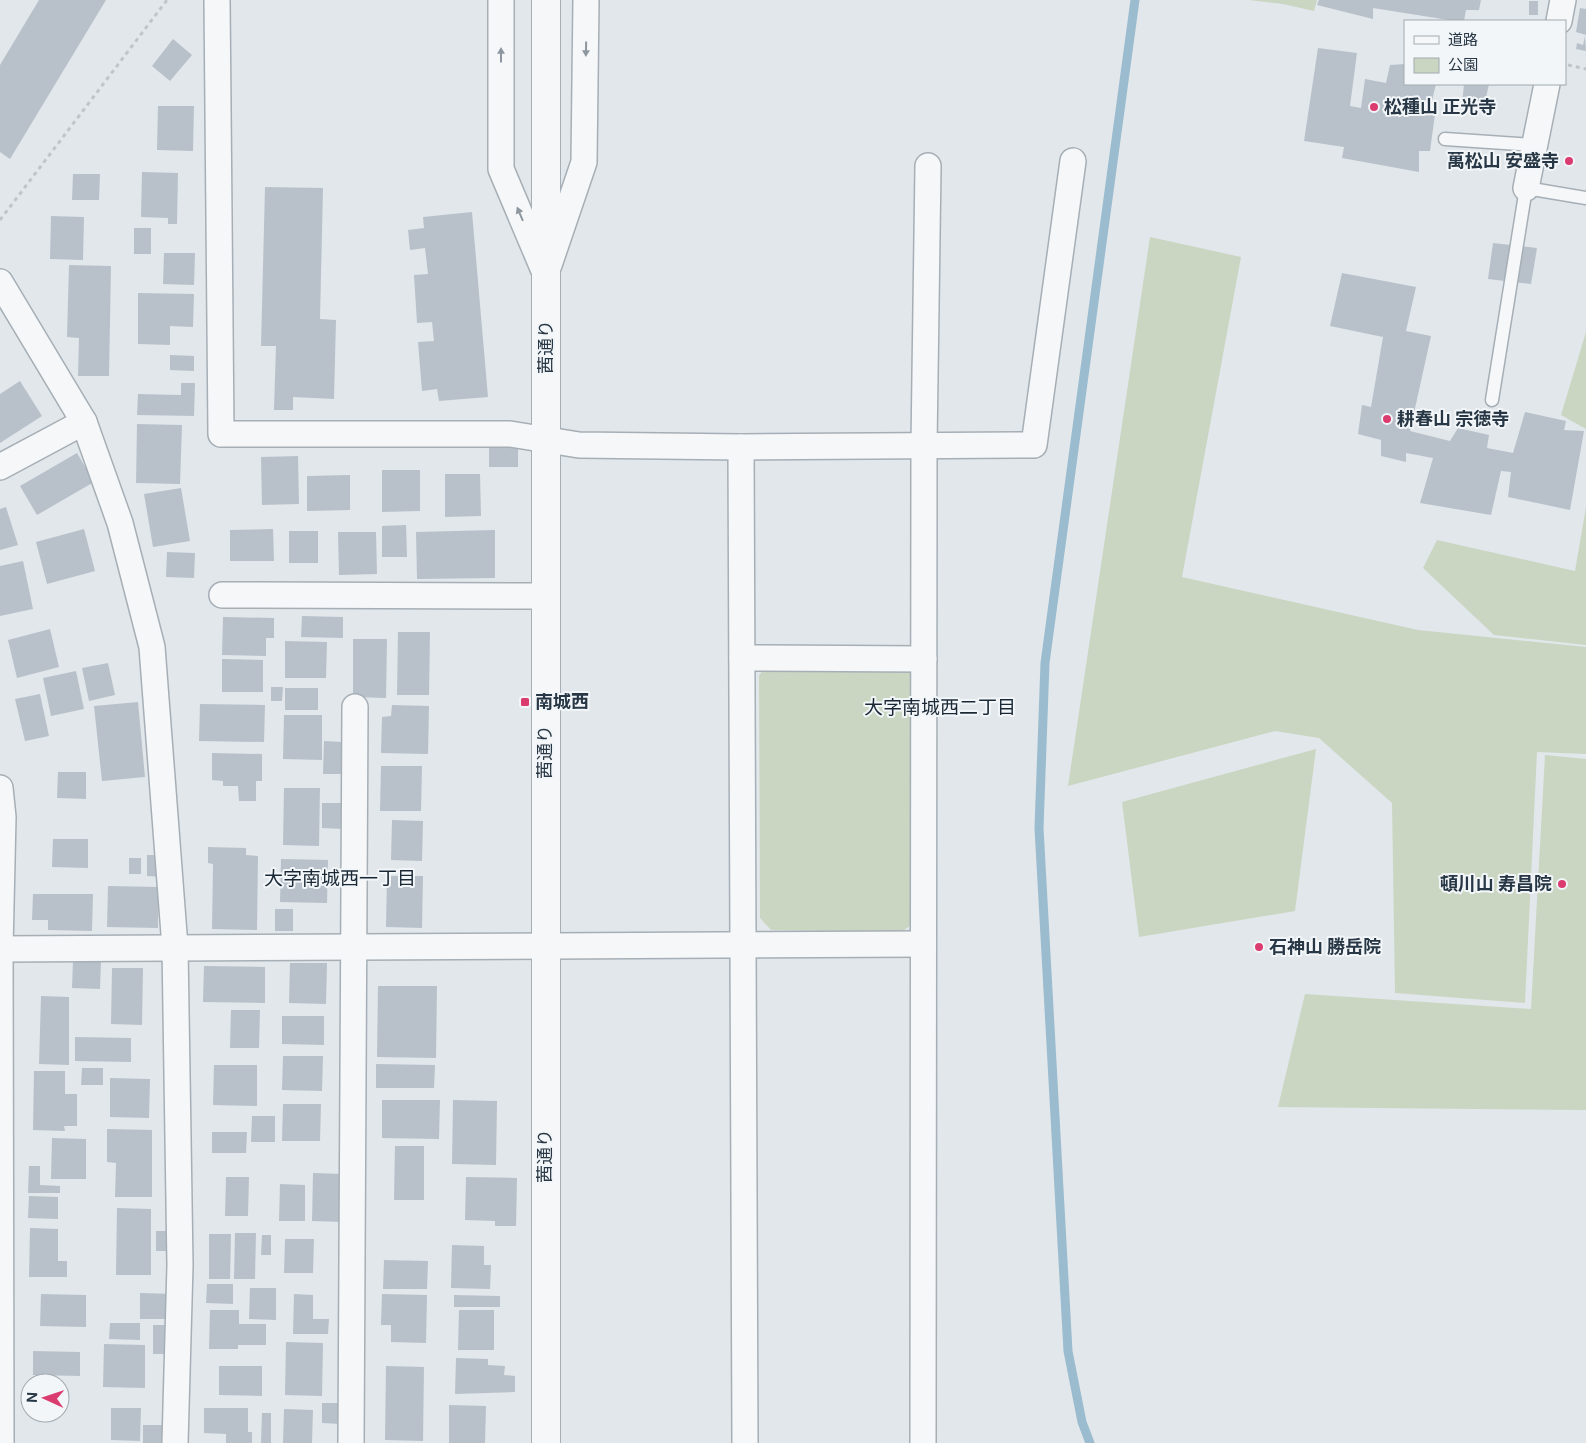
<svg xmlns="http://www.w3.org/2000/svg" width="1586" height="1443" viewBox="0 0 1586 1443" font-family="Inter,'Noto Sans JP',sans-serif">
<rect width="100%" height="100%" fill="#e2e7eb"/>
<!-- green -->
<g fill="#cad6c2">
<polygon points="1249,0 1317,0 1314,11 1283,4"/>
<polygon points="1150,237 1241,257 1182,577 1418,630 1586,647 1586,754 1537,752 1525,1003 1395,993 1392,803 1319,738 1275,731 1068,786"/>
<polygon points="1586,332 1586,429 1561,415"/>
<polygon points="1586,507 1586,645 1494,635 1423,568 1437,540 1575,571"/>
<polygon points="767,663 903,668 914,675 913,924 901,932 771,930 760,918 759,676"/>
<polygon points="1316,749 1295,911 1139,937 1122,802"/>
<polygon points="1545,755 1586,759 1586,1110 1278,1107 1305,994 1531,1009"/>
</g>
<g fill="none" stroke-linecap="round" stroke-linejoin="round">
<!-- stream -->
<polyline stroke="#9abcce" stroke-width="9" points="1090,1443 1082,1422 1068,1351 1039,828 1045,663 1135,0"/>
</g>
<!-- building -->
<g fill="#b8c1ca">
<polygon points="39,0 106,0 10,159 0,152 0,65"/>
<polygon points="1319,0 1481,0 1479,10 1466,10 1464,21 1455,21 1373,8 1373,19 1317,5"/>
<rect x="1529" y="1" width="9" height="14"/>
<polygon points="1580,8 1586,9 1586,35 1576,32"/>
<polygon points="1585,36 1586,51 1576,49 1577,43 1583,45"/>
<polygon points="173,39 192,55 170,81 152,66"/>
<polygon points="1318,48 1357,53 1350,106 1361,108 1365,79 1386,83 1390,65 1405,64 1405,84 1436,84 1429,113 1435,114 1430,151 1419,151 1419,172 1342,158 1344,147 1304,141"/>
<polygon points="1461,84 1489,84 1485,102 1477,101 1476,106 1462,103 1464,85"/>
<polygon points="158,106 194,106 193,151 157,150"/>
<polygon points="142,172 178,173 177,224 168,224 168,218 141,217"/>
<polygon points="73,174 100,174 99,200 72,200"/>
<polygon points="265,187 323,188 320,319 336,320 334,399 293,397 293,410 274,410 276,346 261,346"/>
<polygon points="472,212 488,397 439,401 437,389 422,391 418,342 434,341 432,322 417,323 414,275 428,274 425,248 410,250 408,230 424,228 423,217"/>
<polygon points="51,216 84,217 83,260 50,259"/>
<rect x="134" y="228" width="17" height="26"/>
<polygon points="1493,243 1537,248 1531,284 1488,279"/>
<polygon points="164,253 195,253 194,285 163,284"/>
<polygon points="69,265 111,266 109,376 78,376 79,338 67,337"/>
<polygon points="1342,273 1416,287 1406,331 1431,336 1410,431 1450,441 1458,428 1489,435 1487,448 1513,453 1525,412 1566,421 1564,430 1584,431 1570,510 1508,497 1511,472 1501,471 1491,515 1420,503 1433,458 1406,453 1406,462 1381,456 1381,440 1358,434 1362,405 1371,407 1383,337 1330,326"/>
<polygon points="138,293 194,294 193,327 170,326 170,345 138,344"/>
<polygon points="170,355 194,356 194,371 170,370"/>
<polygon points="20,381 42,416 0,443 0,394"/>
<polygon points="181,383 195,383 194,416 137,415 138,394 181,395"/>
<polygon points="137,424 182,425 180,484 136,483"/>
<rect x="489" y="448" width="29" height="19"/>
<polygon points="77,453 94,482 37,515 20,486"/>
<polygon points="298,456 299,504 262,505 261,457"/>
<polygon points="382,470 420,470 420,511 382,512"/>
<polygon points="445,474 480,474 481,516 445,517"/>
<polygon points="350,475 350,510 307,511 307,476"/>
<polygon points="181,488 190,541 153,547 144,494"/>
<polygon points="6,507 18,545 0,550 0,509"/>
<polygon points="406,525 407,557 382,557 382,526"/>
<polygon points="84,529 95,571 47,584 36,542"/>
<polygon points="273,529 274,561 230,561 230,530"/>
<polygon points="495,530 495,578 417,579 416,532"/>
<rect x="289" y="531" width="29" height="32"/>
<polygon points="338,532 376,532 377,574 339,575"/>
<polygon points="167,552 195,553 194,578 166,577"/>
<polygon points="23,561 33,609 0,616 0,566"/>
<polygon points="302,616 343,617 343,638 301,637"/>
<polygon points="223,617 274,618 274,638 266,638 266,656 222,655"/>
<polygon points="50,629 59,667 17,678 8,640"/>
<polygon points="398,632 430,632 429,695 397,695"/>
<polygon points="353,639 387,639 386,698 353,697"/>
<polygon points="285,641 327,642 326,678 285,678"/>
<polygon points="222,659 263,660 263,692 222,692"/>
<polygon points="108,663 115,695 89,701 82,668"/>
<polygon points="76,671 84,709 51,716 43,678"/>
<polygon points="271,687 283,687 282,701 271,701"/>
<rect x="285" y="688" width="33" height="22"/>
<polygon points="40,694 49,736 25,741 15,699"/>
<polygon points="138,702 145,777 102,781 94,706"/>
<polygon points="200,704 265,705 264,742 199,741"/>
<polygon points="392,705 429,706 428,754 381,753 382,717 391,716"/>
<polygon points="284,715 322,715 322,760 283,759"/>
<polygon points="324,741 343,742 342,774 323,774"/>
<polygon points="212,753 262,754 262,781 256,781 256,801 239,801 238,786 223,786 223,781 212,780"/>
<polygon points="381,766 422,766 421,811 380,811"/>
<polygon points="58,772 86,772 86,799 57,798"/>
<polygon points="284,788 320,788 319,846 283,845"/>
<polygon points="322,803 343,803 342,829 322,828"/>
<polygon points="392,820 423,821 422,861 391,860"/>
<polygon points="53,839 88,839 88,868 52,867"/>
<polygon points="208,847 246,848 246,855 258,856 257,930 212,929 213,864 208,863"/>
<polygon points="147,855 164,855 163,877 147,876"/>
<rect x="129" y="858" width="12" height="16"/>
<polygon points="281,859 328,860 327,903 280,902"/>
<polygon points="387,876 423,876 422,928 386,927"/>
<polygon points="108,886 158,887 158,928 107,927"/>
<polygon points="33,894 93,894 92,931 48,930 48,920 32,920"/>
<rect x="275" y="909" width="18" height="22"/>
<polygon points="73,960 101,960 100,989 72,988"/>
<polygon points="290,963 327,963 326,1004 289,1003"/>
<polygon points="204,966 265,967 265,1003 203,1002"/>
<polygon points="112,968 143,968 142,1025 111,1024"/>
<polygon points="378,986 437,986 436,1058 377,1057"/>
<polygon points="41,996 69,997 69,1065 39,1064"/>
<polygon points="231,1010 260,1010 259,1048 230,1048"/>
<polygon points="282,1016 324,1016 324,1045 282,1044"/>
<polygon points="75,1037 131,1038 131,1062 75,1061"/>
<polygon points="283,1056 323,1056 322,1091 282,1090"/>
<polygon points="376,1064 435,1065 434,1088 376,1088"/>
<polygon points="214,1065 257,1065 257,1106 213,1105"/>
<polygon points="82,1068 103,1068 103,1085 81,1085"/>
<polygon points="34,1071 65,1071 65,1094 77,1094 77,1126 64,1126 65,1131 33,1130"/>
<polygon points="110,1078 150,1079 149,1118 110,1117"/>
<polygon points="382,1100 440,1100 439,1139 382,1138"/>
<polygon points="453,1100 497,1101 496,1165 452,1164"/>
<polygon points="283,1104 321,1104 320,1141 282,1141"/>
<polygon points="252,1116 275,1116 275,1142 251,1142"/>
<polygon points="107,1129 152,1130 152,1197 115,1197 116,1163 107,1162"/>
<polygon points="212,1132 247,1132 246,1153 212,1153"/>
<polygon points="52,1138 86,1139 86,1179 51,1179"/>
<polygon points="395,1146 424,1146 424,1200 394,1200"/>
<polygon points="29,1166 40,1166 40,1185 60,1186 60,1193 28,1193"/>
<polygon points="313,1173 344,1174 344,1222 312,1221"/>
<polygon points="226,1177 249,1177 248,1216 225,1216"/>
<polygon points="466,1177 517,1178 516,1226 495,1226 495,1221 465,1220"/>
<polygon points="280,1184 305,1185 305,1221 279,1221"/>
<polygon points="29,1196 58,1197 58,1219 28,1218"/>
<polygon points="117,1208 151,1209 151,1275 116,1275"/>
<polygon points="30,1228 58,1229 58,1261 67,1261 67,1277 29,1277"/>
<rect x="156" y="1231" width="14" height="20"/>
<polygon points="235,1233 256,1233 255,1279 234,1279"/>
<polygon points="209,1234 231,1234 230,1279 209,1279"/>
<polygon points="262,1235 271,1235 271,1255 261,1255"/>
<polygon points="285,1239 314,1239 313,1273 284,1273"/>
<polygon points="452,1245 484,1246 484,1265 491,1265 490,1289 451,1288"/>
<polygon points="384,1260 428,1261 427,1289 383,1289"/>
<polygon points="207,1284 233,1284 233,1304 206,1303"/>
<polygon points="250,1288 276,1288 276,1320 249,1319"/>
<polygon points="140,1293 175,1294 175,1319 140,1319"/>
<polygon points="41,1294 86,1295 86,1327 40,1326"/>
<polygon points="294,1294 313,1295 313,1319 329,1319 328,1334 293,1334"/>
<polygon points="382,1294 427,1295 426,1343 391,1342 391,1325 381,1325"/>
<polygon points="454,1295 500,1296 500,1307 454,1307"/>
<polygon points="210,1310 239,1310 239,1324 266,1324 266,1345 238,1345 238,1349 209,1349"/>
<polygon points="459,1310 494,1310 494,1350 458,1350"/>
<polygon points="110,1323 140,1323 140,1340 109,1339"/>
<rect x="153" y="1325" width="18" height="29"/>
<polygon points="286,1342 323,1343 322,1396 285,1395"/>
<polygon points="104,1344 145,1345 145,1388 103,1387"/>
<polygon points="33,1351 80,1352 80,1376 33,1375"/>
<polygon points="456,1358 488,1359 488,1365 505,1366 504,1375 515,1376 515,1392 455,1394"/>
<polygon points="219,1366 262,1366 262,1396 219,1395"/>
<polygon points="386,1366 424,1367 423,1441 385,1440"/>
<polygon points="322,1403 341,1403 341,1424 322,1423"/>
<polygon points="449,1405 486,1406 485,1443 449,1443"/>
<polygon points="111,1408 141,1408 140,1441 111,1440"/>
<polygon points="204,1408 248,1408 248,1432 252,1432 252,1443 226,1443 226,1434 204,1433"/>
<polygon points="284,1409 313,1410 312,1443 283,1443"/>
<polygon points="262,1413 271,1413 271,1443 261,1443"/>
<rect x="143" y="1425" width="28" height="18"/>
</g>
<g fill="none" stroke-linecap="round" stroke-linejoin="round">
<defs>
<g id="service">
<polyline points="1445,139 1534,145"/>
<polyline points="1492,400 1526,188 1586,198"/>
</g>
<g id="minor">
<polyline points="217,0 221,434 510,434 579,445 741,447 1034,445 1073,161"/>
<polyline points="501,0 501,169 545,273"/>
<polyline points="1559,21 1563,0"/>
<polyline points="1526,188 1547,84"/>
<polyline points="549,265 584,162 586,0"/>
<polyline points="0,282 84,422 120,523 152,647 175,947 180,1265 175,1443"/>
<polyline points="741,447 745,1443"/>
<polyline points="0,467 84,422"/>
<polyline points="222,595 546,596"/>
<polyline points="742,658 924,659"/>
<polyline points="0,788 3,817 0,949 1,1443"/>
<polyline points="0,949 923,944"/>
<polyline points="351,1443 355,707"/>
<polyline points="923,1443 924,446 928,166"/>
</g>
<polyline id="tertiary" points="546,1443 546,0"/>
</defs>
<!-- service casing -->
<use href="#service" stroke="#a6afb6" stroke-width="15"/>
<!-- minor casing -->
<use href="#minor" stroke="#a6afb6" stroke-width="28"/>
<!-- tertiary casing -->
<use href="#tertiary" stroke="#a6afb6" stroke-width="30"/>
<!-- path -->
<g stroke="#c0c5ca" stroke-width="3" stroke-dasharray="4 4" stroke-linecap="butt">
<polyline points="1568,65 1586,69"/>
<polyline points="0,220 167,0"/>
</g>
<!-- service -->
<use href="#service" stroke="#f5f7f9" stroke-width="12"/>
<!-- minor -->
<use href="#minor" stroke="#f5f7f9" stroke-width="25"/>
<!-- tertiary -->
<use href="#tertiary" stroke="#f5f7f9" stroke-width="28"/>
</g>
<!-- one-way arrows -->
<defs><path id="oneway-solid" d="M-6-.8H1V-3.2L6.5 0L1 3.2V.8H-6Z" transform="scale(1.25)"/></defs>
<g fill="#8e979f">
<use href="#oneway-solid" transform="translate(586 49) rotate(91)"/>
<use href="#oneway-solid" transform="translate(501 55) rotate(-90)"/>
<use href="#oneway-solid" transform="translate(520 214) rotate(-113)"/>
</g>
<!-- markers -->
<g fill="#db3c6f" stroke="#f2f6f8" stroke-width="2">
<circle cx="1374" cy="107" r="5"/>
<circle cx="1569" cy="161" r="5"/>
<circle cx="1387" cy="419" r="5"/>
<rect x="520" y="697" width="10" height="10" rx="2.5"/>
<circle cx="1562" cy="884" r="5"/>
<circle cx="1259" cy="947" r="5"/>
</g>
<g text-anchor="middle" stroke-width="4" stroke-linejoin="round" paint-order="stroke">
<!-- poi labels -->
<g font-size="18" font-weight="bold" fill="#283745" stroke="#f2f6f8" text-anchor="start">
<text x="1384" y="113">松種山 正光寺</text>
<text x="1559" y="167" text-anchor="end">萬松山 安盛寺</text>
<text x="1397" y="425">耕春山 宗徳寺</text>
<text x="535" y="708">南城西</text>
<text x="1552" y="890" text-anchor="end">頓川山 寿昌院</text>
<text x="1269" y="953">石神山 勝岳院</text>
</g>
<!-- street labels -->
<g font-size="18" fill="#283745" stroke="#f2f6f8">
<text transform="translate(546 347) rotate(-90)" y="6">茜通り</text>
<text transform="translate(545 752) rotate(-90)" y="6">茜通り</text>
<text transform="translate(545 1156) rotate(-90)" y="6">茜通り</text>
</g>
<!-- neighbourhood labels -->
<g font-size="19" fill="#1a2836" stroke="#f2f6f8">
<text x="940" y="714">大字南城西二丁目</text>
<text x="340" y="885">大字南城西一丁目</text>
</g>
</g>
<!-- legend -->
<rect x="1404" y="20" width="162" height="65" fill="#f2f6f8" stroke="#a1aab0"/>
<rect x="1414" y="36" width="25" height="8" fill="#f5f7f9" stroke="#a1aab0"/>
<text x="1448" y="45" font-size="15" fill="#283745">道路</text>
<rect x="1414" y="58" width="25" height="15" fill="#cad6c2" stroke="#a1aab0"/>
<text x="1448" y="70" font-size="15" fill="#283745">公園</text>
<!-- north arrow -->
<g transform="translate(45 1398) rotate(273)"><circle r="24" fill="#f2f6f8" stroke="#a1aab0"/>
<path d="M0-4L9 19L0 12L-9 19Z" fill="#db3c6f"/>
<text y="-8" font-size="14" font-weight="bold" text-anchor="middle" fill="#283745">N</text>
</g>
</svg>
